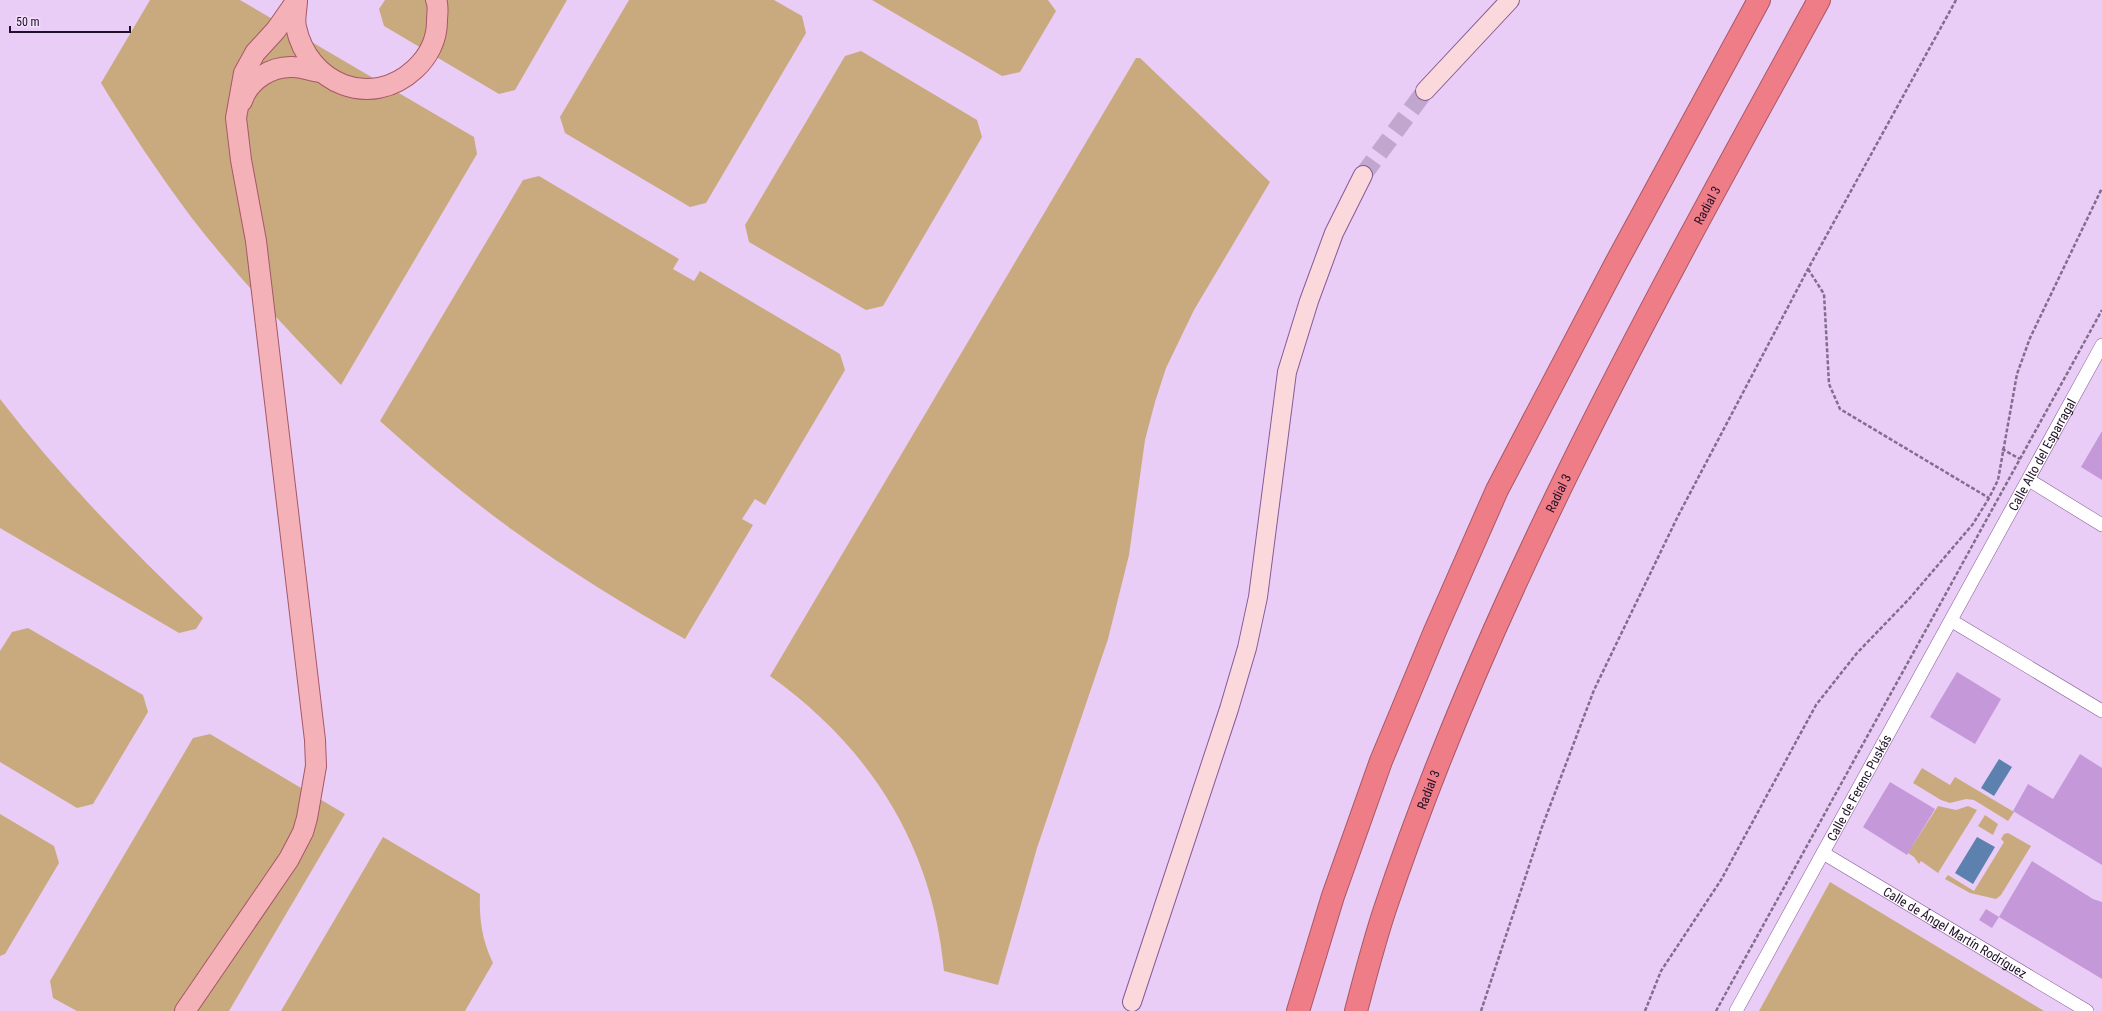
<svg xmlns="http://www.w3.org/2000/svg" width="2102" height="1011" viewBox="0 0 2102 1011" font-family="'Roboto Condensed',sans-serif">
<rect width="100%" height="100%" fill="#e9cdf6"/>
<!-- green -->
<g fill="#c9aa7f">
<path d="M150 0H240L474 137 477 154 341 385C288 331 237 276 191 217 159 174 129 129 101 83Z"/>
<polygon points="385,0 567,0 515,90 499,94 384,26 379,9"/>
<polygon points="629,0 774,0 802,16 806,33 706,203 690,207 565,133 560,117"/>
<polygon points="872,0 1048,0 1056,11 1020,72 1002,76"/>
<polygon points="861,51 977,120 982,137 883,306 866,310 749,242 745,225 845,56"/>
<path d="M1136 58H1140L1270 182 1194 310 1166 368 1155 402 1145 440 1129 555 1108 639 1037 848 998 985 944 971C933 847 871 748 770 676Z"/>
<path d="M539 176 679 259 673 269 694 281 700 271 840 354 845 370 765 505 755 499 742 519 753 525 685 639C626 606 568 570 514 531 467 497 423 460 380 421L523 180Z"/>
<path d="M0 399C61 478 130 549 203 618L196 629 179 633 0 528Z"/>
<polygon points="28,628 143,695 148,712 93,804 77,808 0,762 0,651 12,632"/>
<polygon points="210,734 345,814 229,1011 77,1011 53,998 50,981 193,738"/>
<polygon points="1922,768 1950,785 1955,777 2014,812 2008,821 1974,800 1966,799 1950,803 1941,800 1913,783"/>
<polygon points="1938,806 1956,810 1968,806 1977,810 1938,873 1921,861 1919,864 1914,857 1908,853"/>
<polygon points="0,814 54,846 59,863 5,954 0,956"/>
<polygon points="1985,815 1998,824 1993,835 1978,826"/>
<polygon points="2008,833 2031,846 2001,895 1996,899 1970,893 1945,879 1948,875 1974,891 2004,842 2001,839 2004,834"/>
<path d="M383 837 480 894C479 919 482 940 493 963L465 1011H281Z"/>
<polygon points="1830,882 2044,1011 1759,1011"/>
</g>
<!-- water -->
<g fill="#5d81af">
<polygon points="1999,759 2012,767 1994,796 1981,788"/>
<polygon points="1977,837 1995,847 1973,884 1955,873"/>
</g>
<!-- building -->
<g fill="#c598d9">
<polygon points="2102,431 2102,480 2081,467"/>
<polygon points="1957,672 2001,699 1975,744 1930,717"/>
<polygon points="2080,754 2102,768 2102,865 2013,811 2028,784 2053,799"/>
<polygon points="1890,782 1935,809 1907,855 1863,827"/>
<polygon points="2032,861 2093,899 2102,902 2102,979 1999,917 1992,928 1979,920 1986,909 1999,917"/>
</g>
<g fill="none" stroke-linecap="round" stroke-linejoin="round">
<!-- secondary-tunnel -->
<polyline stroke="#c1a7cd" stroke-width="18" stroke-dasharray="18 9" stroke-linecap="butt" points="1363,175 1425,91"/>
<defs>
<g id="street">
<polyline points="2029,480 2102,525"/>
<polyline points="1952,621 2102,711"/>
<path id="s1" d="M1823 853 2087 1011"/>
<path id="s2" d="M1736 1011 2102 345"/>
</g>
<g id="secondary">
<polyline points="1425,91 1510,0"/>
<polyline points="1132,1002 1229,709 1247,648 1258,597 1287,372 1309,301 1334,233 1363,175"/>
</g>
<g id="primary">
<path d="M297 0C297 8 294 19 296 27 308 84 371 110 415 69 428 57 437 40 437 21 437 14 439 6 436 0"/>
<path d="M242 101C249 80 271 66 293 67 302 67 311 71 320 72"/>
<polyline points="185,1011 289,859 303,832 307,818 316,766 315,740 256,241 241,160 236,118 244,73 255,53 276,30 297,0"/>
</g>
<g id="highway">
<polyline points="1298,1011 1333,896 1381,761 1435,631 1497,490 1615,265 1759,0"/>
<path id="s3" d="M1356 1011C1365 977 1374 942 1385 909 1492 589 1658 294 1819 0"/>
</g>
</defs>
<!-- street casing -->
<use href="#street" stroke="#855a98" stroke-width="14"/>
<!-- secondary casing -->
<use href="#secondary" stroke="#855a98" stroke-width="20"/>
<!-- primary casing -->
<use href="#primary" stroke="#a75766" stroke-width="22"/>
<!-- highway casing -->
<use href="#highway" stroke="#a75766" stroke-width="24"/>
<!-- path -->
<g stroke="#836d8d" stroke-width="2.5" stroke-dasharray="4 2" stroke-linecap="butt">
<polyline points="1808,269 1824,294 1829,384 1840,409 1989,498"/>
<polyline points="2002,449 2020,459"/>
<polyline points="1481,1011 1542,827 1594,690 1678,516 1808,269 1956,0"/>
<polyline points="1645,1011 1661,971 1721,880 1816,705 1857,653 1909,599 1973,524 1989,498 1998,480 2017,374 2030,338 2102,188"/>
<polyline points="1716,1011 2102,310"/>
</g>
<!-- street -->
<use href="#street" stroke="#fff" stroke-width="13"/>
<!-- secondary -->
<use href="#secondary" stroke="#fad8db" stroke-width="18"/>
<!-- primary -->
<use href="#primary" stroke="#f5b1b8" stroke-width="20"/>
<!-- highway -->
<use href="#highway" stroke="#ef7d88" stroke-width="22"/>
</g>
<g text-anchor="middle" stroke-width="3" stroke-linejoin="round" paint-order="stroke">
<!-- street labels -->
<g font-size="13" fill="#211028" stroke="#f1defa">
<text dy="5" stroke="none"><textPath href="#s3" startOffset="881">Radial 3</textPath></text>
<text dy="5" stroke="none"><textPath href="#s2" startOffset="635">Calle Alto del Esparragal</textPath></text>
<text dy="5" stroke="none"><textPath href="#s3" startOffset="557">Radial 3</textPath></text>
<text dy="5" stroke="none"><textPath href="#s2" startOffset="255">Calle de Ferenc Puskás</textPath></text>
<text dy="5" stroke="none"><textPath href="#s3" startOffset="233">Radial 3</textPath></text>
<text dy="5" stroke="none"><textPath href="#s1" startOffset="154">Calle de Ángel Martín Rodríguez</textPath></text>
</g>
</g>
<!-- scale -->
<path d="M10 26v6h120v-6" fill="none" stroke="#211028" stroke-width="2"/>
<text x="16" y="26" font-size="12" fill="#211028" stroke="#f1defa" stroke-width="3" paint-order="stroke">50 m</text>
</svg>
